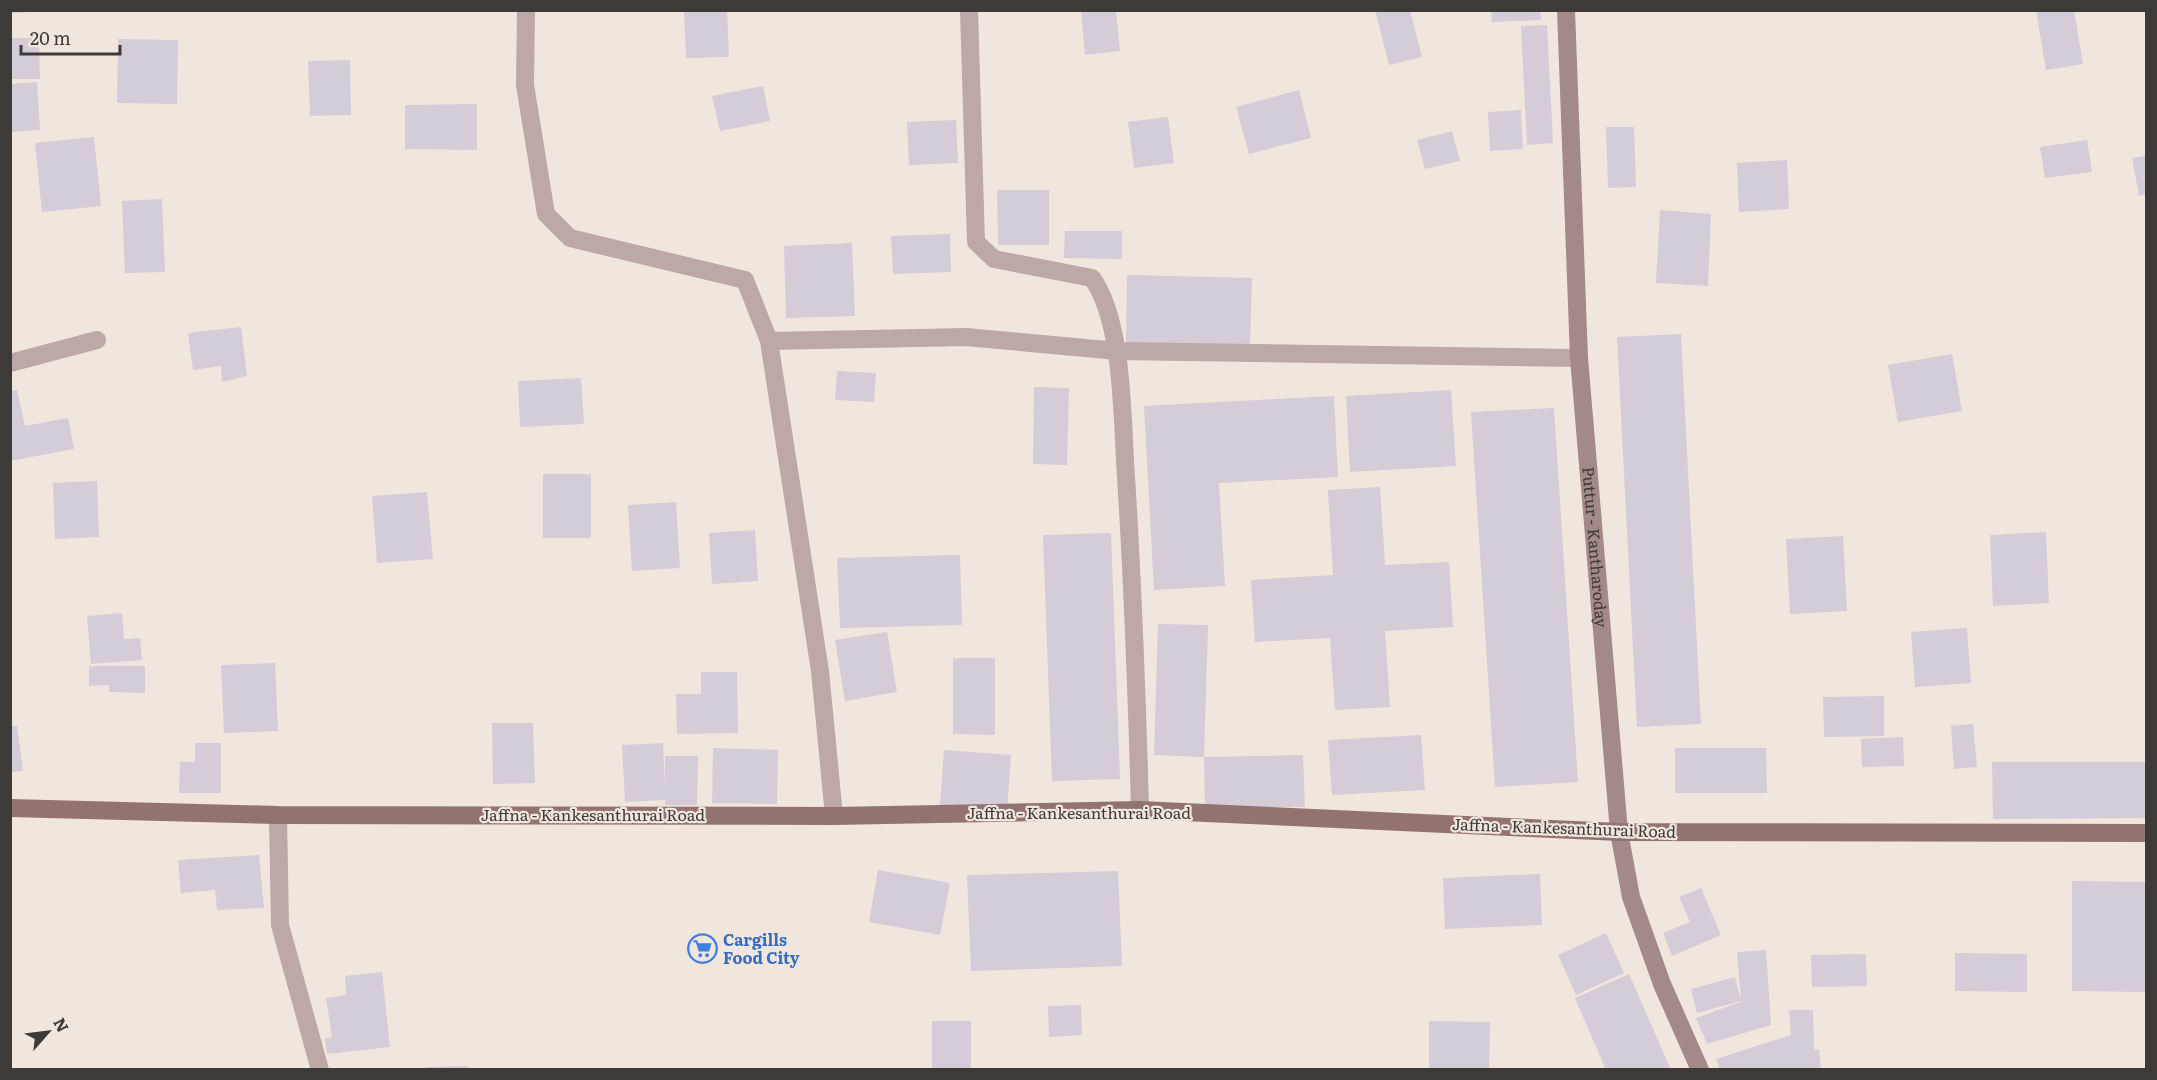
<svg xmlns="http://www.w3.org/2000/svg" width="2157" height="1080" font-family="Literata,serif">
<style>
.building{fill:#d4ccd6}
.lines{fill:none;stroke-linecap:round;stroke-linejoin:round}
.street{stroke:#bba8a7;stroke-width:18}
.secondary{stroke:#a38987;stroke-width:18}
.primary{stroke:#927370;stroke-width:18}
.labels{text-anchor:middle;stroke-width:4.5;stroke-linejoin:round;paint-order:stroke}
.street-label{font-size:16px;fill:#3e3a37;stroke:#f1e6de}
.shop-label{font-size:16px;font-weight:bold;fill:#366cbe;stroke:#f1e6de;text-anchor:start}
</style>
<rect width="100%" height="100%" fill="#f1e6de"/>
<path class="building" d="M10,10H34V12L10,13Z
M684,10H727L729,57L686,58Z
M1081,10H1116L1120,51L1085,55Z
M1375,10H1410L1422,57L1389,65Z
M1491,10H1540L1541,20L1492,22Z
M2036,10H2074L2083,64L2046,70Z
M1547,25L1553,143L1527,145L1521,26Z
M10,38H39L40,79H10Z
M118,39L178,40L177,104L117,103Z
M350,60L351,115L310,116L308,61Z
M37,82L40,130L10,132V84Z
M763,86L770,121L720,131L712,96Z
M1299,90L1311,138L1249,154L1236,107Z
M477,104V150L405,149V105Z
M1521,110L1523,149L1490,151L1488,112Z
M1168,117L1174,163L1134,168L1128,122Z
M956,120L958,163L909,165L907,122Z
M1606,127H1634L1636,187L1608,188Z
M1452,131L1460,161L1425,169L1417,140Z
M94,137L101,206L42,212L35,143Z
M2087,140L2092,172L2045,178L2040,147Z
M2146,156V194L2139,196L2132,158Z
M1787,160L1789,209L1739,212L1737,163Z
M997,190H1049V245H998Z
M162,199L165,272L125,273L122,201Z
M1660,210L1711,214L1708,286L1656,283Z
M1065,231H1122V259L1064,258Z
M950,234L951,272L893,274L891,236Z
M852,243L855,316L786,318L784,246Z
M1127,275L1252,278L1250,347L1126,344Z
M241,327L247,376L222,382L221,366L193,370L188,333Z
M1681,334L1701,724L1637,727L1617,337Z
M1952,354L1962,411L1898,422L1888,365Z
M837,371L876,373L874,402L835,400Z
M581,378L584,424L520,427L518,381Z
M1034,387L1069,388L1067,465L1033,464Z
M17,390L25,426L68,418L74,449L10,461V391Z
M1451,390L1456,466L1350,472L1346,396Z
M1334,396L1338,477L1219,483L1225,586L1154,590L1144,406Z
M1554,408L1578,782L1495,787L1471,412Z
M543,474H591V538H543Z
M97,481L99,537L55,539L53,483Z
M1380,487L1385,565L1449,562L1453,627L1385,631L1390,707L1335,710L1330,638L1255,642L1251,580L1333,575L1328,490Z
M427,492L433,559L377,563L372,496Z
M676,502L680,568L632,571L628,505Z
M755,530L758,581L712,584L709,533Z
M2046,532L2049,603L1993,606L1990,535Z
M1111,533L1120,779L1052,781L1043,535Z
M1843,536L1847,611L1790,614L1786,539Z
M960,555L962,625L840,628L837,558Z
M122,613L124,639L140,638L142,660L91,664L87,616Z
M1158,624L1208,625L1204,757L1154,755Z
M1967,628L1971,683L1915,687L1911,632Z
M887,632L897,692L845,701L835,640Z
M953,658H995V735L953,734Z
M275,663L278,731L224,733L221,665Z
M89,666H145V693L109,692V685L89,686Z
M701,672H737L738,733L677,734L676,694H701Z
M1884,696V736L1824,737L1823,697Z
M492,723H533L535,783L493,784Z
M1973,724L1977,767L1954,769L1951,726Z
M10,726H17L23,771L10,772Z
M1421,735L1425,790L1332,795L1328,740Z
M1903,737L1904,766L1862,767L1861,739Z
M195,743H221V793H179L180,762H195Z
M663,743L665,787V756H698L697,805H665V800L625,802L622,745Z
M713,748L778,750L777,804L712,803Z
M1675,748H1766L1767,793H1675Z
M944,750L1011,755L1007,812L940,807Z
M1303,755L1305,807L1205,808L1204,757Z
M1992,762H2146V818L1993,819Z
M259,855L264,908L217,910L215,890L181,893L178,860Z
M878,870L950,883L940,935L869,922Z
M1118,871L1122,966L971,971L967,875Z
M1540,874L1542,925L1445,929L1443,878Z
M2072,881L2146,882V992L2072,991Z
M1701,888L1721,935L1672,956L1663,933L1690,922L1679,897Z
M1606,933L1624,973L1576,995L1558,955Z
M1766,950L1771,1025L1707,1044L1696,1018L1743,1001H1741L1737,952Z
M1955,953L2027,954V992L1955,991Z
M1866,954L1867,986L1812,987L1811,955Z
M382,972L390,1047L327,1054L325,1039L332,1037L326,998L346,995L345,976Z
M1629,974L1671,1070H1606L1575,998Z
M1735,977L1741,1001L1697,1013L1691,989Z
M1081,1005L1082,1035L1049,1037L1048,1006Z
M1789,1010H1813L1814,1049L1819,1050L1821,1070H1720L1716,1059L1791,1035Z
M932,1021H971V1070H932Z
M1429,1021L1490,1022L1489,1070H1429Z
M468,1066V1070H426V1067Z"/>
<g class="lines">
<path class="street" d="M526,10L525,85L546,214L570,238L745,280L769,341
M969,10L976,242L994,259L1092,278C1124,322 1122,423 1126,477C1133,588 1137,699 1140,810
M10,363L97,340
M278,815L280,925L320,1070
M834,816L820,671L769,341L966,337L1118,351L1579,358"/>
<path class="secondary" id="s1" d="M1566,10L1579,358L1619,832L1631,897L1662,984L1700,1070"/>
<path class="primary" d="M10,808L278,815L834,816L1140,810L1619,832L2146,833"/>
</g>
<defs>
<symbol id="supermarket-ring" viewBox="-11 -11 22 22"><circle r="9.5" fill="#f1e6de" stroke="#3f7fe0" stroke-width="1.5"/><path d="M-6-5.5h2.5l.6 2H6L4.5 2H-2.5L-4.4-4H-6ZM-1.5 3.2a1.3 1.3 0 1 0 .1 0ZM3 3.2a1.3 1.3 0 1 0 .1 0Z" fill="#3f7fe0"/></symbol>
</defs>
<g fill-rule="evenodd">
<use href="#supermarket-ring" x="686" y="932" width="33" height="33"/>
</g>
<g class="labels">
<g class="street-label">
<text dy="6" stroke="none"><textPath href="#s1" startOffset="538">Puttur - Kantharoday</textPath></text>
<text x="1079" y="819">Jaffna - Kankesanthurai Road</text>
<text x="593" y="821">Jaffna - Kankesanthurai Road</text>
<text transform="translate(1564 828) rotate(2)" y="6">Jaffna - Kankesanthurai Road</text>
</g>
<g class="shop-label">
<text x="723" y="946">Cargills<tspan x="723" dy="18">Food City</tspan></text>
</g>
</g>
<rect width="2157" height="1080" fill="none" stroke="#3e3a37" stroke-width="24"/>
<g transform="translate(48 1032) rotate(62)" stroke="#f1e6de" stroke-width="4.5" paint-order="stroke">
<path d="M0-4.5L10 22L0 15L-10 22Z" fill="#3e3a37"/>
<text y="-9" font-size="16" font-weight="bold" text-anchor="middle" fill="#3e3a37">N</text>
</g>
<path d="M21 45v9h99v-9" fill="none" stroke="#3e3a37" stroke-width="3"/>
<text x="30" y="45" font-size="18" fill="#3e3a37" stroke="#f1e6de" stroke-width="4.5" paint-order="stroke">20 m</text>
</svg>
